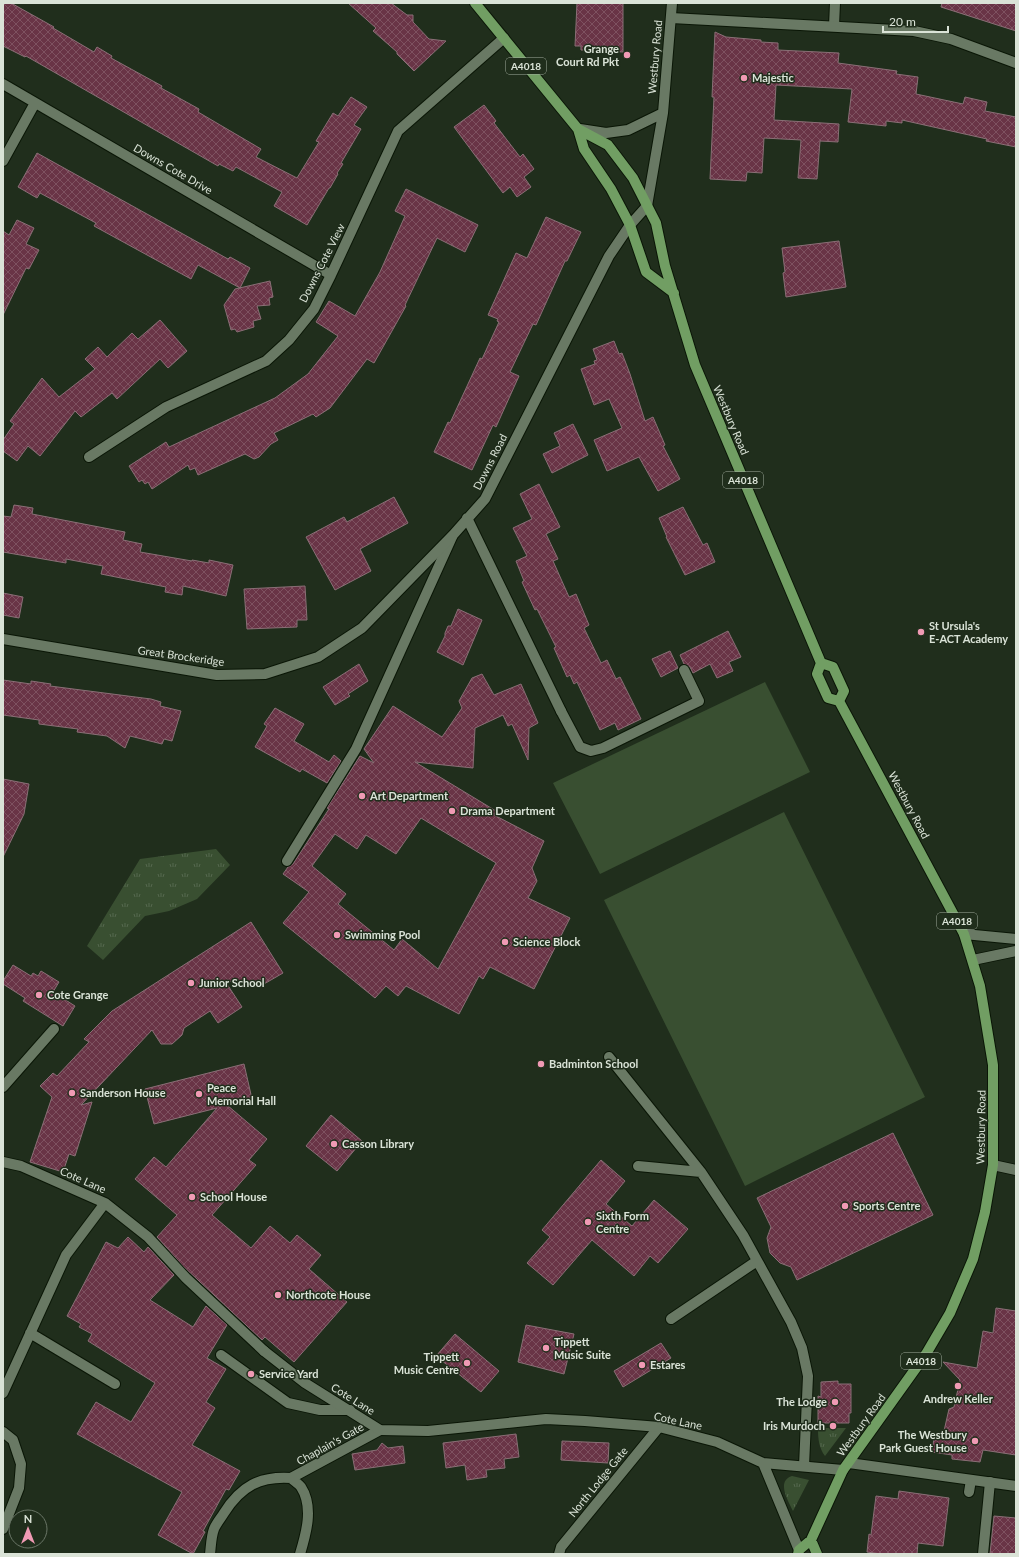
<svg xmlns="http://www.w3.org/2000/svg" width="1019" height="1557" font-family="Lato,sans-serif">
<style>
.grass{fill:url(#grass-tufts)}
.pitch{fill:#394f31}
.building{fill:url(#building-cross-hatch);stroke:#8a6f76;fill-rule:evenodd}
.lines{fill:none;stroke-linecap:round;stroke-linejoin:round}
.service-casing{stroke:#0a1606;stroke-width:12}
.minor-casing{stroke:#0a1606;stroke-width:12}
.secondary-casing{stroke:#0a1606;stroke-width:12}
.primary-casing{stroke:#0a1606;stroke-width:12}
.service{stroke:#697964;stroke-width:10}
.minor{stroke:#697964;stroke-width:10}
.secondary{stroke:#697964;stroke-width:10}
.primary{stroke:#719e63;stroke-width:10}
.poi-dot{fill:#f09ab4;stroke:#202e1c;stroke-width:1.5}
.labels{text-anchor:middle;stroke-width:3;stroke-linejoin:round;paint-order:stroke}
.shield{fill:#202e1c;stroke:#a2ad9f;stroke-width:1}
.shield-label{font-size:10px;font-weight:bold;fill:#dae3d7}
.poi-label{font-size:11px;font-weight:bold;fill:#dae3d7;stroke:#202e1c;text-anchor:start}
.street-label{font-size:11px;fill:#dae3d7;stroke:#202e1c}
</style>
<defs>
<pattern id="grass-tufts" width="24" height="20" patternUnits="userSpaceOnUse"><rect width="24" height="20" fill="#394f31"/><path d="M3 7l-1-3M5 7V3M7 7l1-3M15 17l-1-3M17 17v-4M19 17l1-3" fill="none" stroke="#55684e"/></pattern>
<pattern id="building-cross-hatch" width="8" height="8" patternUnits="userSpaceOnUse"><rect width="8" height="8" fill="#693446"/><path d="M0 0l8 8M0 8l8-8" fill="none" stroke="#7e5160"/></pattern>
</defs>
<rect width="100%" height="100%" fill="#202e1c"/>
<path class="grass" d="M216,849L230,865L197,899L169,911L145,916L103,960L87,946L140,859Z
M818,1428H846L825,1456C819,1448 818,1439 818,1428Z
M792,1476L809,1480L793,1511C788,1501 776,1481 792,1476Z"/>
<path class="pitch" d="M765,682L810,772L600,874L553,783Z
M784,812L925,1097L745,1186L604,900Z"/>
<path class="building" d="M3,3H11L54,27L53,28L94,52L97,47L112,56L111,58L162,86L161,88L199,109L198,112L261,149L256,157L297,178L319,142L316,141L333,113L338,116L351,97L367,107L354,125L361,129L341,163L343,164L337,173L338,174L330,188H329L307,225L274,206L282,192L236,167L233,171L219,164L218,166L26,56L25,57L3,46Z
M348,3H391L407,15H413V22L429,39L446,41L414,71L397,54V52L373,31L376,28Z
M577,3H623V52L581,50V46H575Z
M942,3H1016V31L941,7Z
M715,32L726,37L761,40V42L778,43V50L839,53L838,63L897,71L896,74L918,77L916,94L963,104L965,97L987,102L985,111L1016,117V147L986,141L987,139L902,120V123L886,121V126L848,122L852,89L776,85L774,120L839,124L838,142L820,141L817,179L798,178L801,140L764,138L762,173L747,172L746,181L710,179L714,97H712Z
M484,105L496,121L494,123L520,157L523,154L534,169L524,177L531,187L517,197L510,187L503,193L454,127Z
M37,153L228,259L230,257L250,268L240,288L198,265L191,279L94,226L96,223L40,193L37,198L18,187Z
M406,189L478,225L465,252L437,238L405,305L406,306L374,363L367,359L330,408L316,417L313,414L274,433L278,440L271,444L259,457L254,459L245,454L198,475L195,468L190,470L188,465L152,489L148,482L145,484L142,480L139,482L129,466L166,442L169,447L275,398L308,374L338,336L316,322L329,301L355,316L380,272L405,216L395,211Z
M546,217L581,232L567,261H565L536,325L533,324L510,372L519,376L496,427L493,425L472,470L434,452L448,422L450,423L480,358L482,359L499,322L497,321L498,319L488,315L516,253L527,258Z
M17,220L34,228L26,244L39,250L29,269L26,268L3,315V231L9,235Z
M839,241L846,287L786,297L783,273L785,272L782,248Z
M270,281L273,297L269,298L270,305L257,306L261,319L253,321L254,327L237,332L235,329L231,330L224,305L235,289Z
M160,320L187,351L168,368L160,359L117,399L112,393L81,417L75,411L40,456L28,446L17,461L3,451V440L14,424L10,421L42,378L59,397L95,369L85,359L98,347L107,357L132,333L138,339Z
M614,341L619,354L622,353L630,374L645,421L653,417L665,445L663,446L680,479L658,491L639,457L607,471L594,440L622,428L609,399L594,405L581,369L595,364L594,361L597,360L593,349Z
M573,424L588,455L552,473L543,454L560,446L554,433Z
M539,484L560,527L546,534L558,559L553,561L569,597L576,594L589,625L584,628L601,663L607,660L616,679L620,677L641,719L618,730L615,723L600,730L577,682L574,684L570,675L567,677L554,648L556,647L537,609L535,610L522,582L524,581L516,561L527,556L513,528L532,519L520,494Z
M394,497L408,523L360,549L371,571L335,590L306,537L344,517L347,522Z
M14,505L33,508L32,514L125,532L123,540L142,544L140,552L192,561V560L209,563V560L233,565L226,596L183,586L182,595L165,592L166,587L101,574L103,566L66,559V563L3,552V516L11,517Z
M683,507L703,545L707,543L715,562L685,575L666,537H667L659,518Z
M305,586L307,620H297V627L247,629L244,589Z
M3,593L23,597L19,618L3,615Z
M458,609L482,620L463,665L437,652L445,636V633L448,626H451Z
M728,631L741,657L729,662L733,671L717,678L710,664L693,673L690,667L684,664L680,655Z
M670,651L678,668L661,677L652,659Z
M359,664L368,681L348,694L350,696L335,705L323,687Z
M482,674L494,695L521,684L538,723L529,728L528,760L512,724L508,726L503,715L475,728L473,768L415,762L496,811L494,815L544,841L532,868L537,881L528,898L570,918L534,989L490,967L483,979L479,976L459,1014L406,986L398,996L386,986L375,998L283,923L309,892L283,874L288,867L293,864L329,809L327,808L360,756L374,763L364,749L393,706L442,737L462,708L459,701L472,678ZM421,818L496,863L438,969L402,939L394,950L338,904L346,894L312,866L335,834L357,849L366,835L396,854Z
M3,680L31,684V681L51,684L50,686L151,699L161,702L160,706L181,711L172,741L164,739L162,744L130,736L125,748L107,736L77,732L78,729L39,724V720L3,715Z
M275,708L304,724L294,741L329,762L334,755L341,761L327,783L302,769L300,772L255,747L267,726L264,724Z
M3,779L29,784L24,814L3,857Z
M251,922L283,973L264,984L225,981L242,1007L218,1023L210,1011L184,1028L182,1035L172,1044H161L152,1030L81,1105L92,1102L75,1156L69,1154L63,1172L30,1162L52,1097L40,1086L53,1073L57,1076L89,1042L84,1039L112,1011Z
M13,965L31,976L33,973L38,976L41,971L59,982L53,992L75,1006L63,1026L23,1001L25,998L3,984V981Z
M244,1064L252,1099L227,1105L267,1139L249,1160L256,1165L212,1215L251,1248L270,1226L290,1243L297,1235L321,1255L309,1269L347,1302L294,1362L265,1337L262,1340L183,1266L157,1237L177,1215L135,1179L154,1157L166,1167L217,1108L154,1124L145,1089Z
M331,1115L362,1141L337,1171L306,1146Z
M893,1133L933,1215L797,1280L791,1267L780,1263L770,1253L767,1238L771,1227L757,1198Z
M601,1160L625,1181L606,1204L632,1226L654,1200L688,1229L658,1263L650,1256L634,1276L592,1240L553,1285L527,1263L550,1237L542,1230Z
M128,1237L144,1252L148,1247L174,1275L150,1300L193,1327L206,1306L227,1325L207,1358L226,1369L206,1402L215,1408L192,1445L240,1471L229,1490L226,1489L203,1531L205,1532L193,1554L158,1535L182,1492L77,1434L96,1402L131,1422L155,1383L88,1341L92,1334L79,1327L81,1324L67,1316L106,1242L118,1248Z
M996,1308L1016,1311V1455L983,1450L980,1462L952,1459V1455L932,1452L934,1438L944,1431L949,1409L954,1407L960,1380L943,1362L977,1368L983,1331L993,1333Z
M526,1325L574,1334L564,1374L518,1362Z
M455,1334L499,1371L481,1392L436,1356Z
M661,1343L671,1358L623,1387L614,1371Z
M838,1381V1384H851V1413H849V1423H818V1396L821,1397V1382Z
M516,1434L519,1457L504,1459L505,1468L486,1470L487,1477L467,1480L465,1465L446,1468L443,1443Z
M562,1441L609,1443L608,1463L561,1460Z
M382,1443L388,1448L403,1446L405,1463L355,1470L352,1454L377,1450Z
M899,1491L949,1498L943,1546L918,1543L917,1554H881L867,1552L869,1534L871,1535L876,1496L898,1499Z
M994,1516L1016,1518V1554H990Z"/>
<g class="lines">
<defs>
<path id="service" d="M834,26L835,3
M561,711L580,747L591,751L603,748L699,701L684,670
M287,861L356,749L452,537
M609,1057L701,1172L743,1235L791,1322L802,1348L808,1376L804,1466
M3,1087L54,1029
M3,1162L21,1166L105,1203L148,1237L186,1278L264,1351
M638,1166L701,1172
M671,1319L757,1261
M30,1333L115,1384
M221,1355L288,1403L320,1410H350
M3,1393L66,1255L105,1203
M3,1432L13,1440L21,1464L19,1488L3,1529
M291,1478C294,1481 299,1484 301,1487C314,1507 306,1534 300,1554
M969,1492L971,1480
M210,1554C211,1546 211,1537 214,1529C216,1524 221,1518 224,1513C241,1486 260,1476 291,1478L380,1430
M559,1554L561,1547L659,1427
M983,1554L990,1482"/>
<path id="minor" d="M671,18L914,31L951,39L1016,63
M3,84L331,275
M3,161L35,103
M89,457L166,407L266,361L289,340L314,309L331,275L398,131L504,38
M467,518L561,711
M3,639L217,675L265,674L318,657L362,628L453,535L485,499L609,256L630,225L647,206
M964,934L1016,939
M973,960L1016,951
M993,1165L1016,1170
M264,1351L305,1383L380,1430L428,1431L546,1419L585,1421L659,1427L717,1442L763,1463L843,1470
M763,1463L799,1550
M849,1463L1016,1486"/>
<path id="secondary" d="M580,129L606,133L628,130L663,113
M647,206L663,113L672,3"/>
<path id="primary" d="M475,3L578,129L584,149L611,189L630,225L646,272L674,293
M578,129L608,145L633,178L656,223L665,266L695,365L821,663L817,674L828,698L839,701L964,934L980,986L993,1065V1165L985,1212L973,1259L950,1313L926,1354L843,1470L811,1540L799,1550L798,1554
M821,663L833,667L844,691L839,701
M811,1540L817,1554"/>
</defs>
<use href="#service" class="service-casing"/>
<use href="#minor" class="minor-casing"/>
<use href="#secondary" class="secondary-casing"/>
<use href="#primary" class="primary-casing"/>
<use href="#service" class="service"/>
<use href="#minor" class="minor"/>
<use href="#secondary" class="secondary"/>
<use href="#primary" class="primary"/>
</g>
<g class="poi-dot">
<circle cx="627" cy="55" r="4"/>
<circle cx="744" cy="78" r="4"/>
<circle cx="921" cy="632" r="4"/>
<circle cx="362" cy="796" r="4"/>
<circle cx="452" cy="811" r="4"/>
<circle cx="337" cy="935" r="4"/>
<circle cx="505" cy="942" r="4"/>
<circle cx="191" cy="983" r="4"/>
<circle cx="39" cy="995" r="4"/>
<circle cx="541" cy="1064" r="4"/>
<circle cx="72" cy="1093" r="4"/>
<circle cx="199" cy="1094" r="4"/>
<circle cx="334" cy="1144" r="4"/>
<circle cx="192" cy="1197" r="4"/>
<circle cx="845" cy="1206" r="4"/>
<circle cx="588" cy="1222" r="4"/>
<circle cx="278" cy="1295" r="4"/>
<circle cx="546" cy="1348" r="4"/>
<circle cx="467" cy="1363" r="4"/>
<circle cx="642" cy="1365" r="4"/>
<circle cx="251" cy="1374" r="4"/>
<circle cx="958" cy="1386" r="4"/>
<circle cx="835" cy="1402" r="4"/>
<circle cx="833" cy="1426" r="4"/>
<circle cx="975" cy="1441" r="4"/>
</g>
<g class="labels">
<g class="shield">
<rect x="506" y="58" width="40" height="16" rx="3"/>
<rect x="723" y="472" width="40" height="16" rx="3"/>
<rect x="937" y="913" width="40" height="16" rx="3"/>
<rect x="901" y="1353" width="40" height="16" rx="3"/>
</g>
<g class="shield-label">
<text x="526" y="70">A4018</text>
<text x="743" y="484">A4018</text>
<text x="957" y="925">A4018</text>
<text x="921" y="1365">A4018</text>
</g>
<g class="poi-label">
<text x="619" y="53" text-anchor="end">Grange<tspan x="619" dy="13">Court Rd Pkt</tspan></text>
<text x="752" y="82">Majestic</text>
<text x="929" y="630">St Ursula's<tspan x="929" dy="13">E-ACT Academy</tspan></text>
<text x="370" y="800">Art Department</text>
<text x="460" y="815">Drama Department</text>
<text x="345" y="939">Swimming Pool</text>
<text x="513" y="946">Science Block</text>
<text x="199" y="987">Junior School</text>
<text x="47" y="999">Cote Grange</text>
<text x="549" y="1068">Badminton School</text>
<text x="207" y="1092">Peace<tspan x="207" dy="13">Memorial Hall</tspan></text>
<text x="80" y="1097">Sanderson House</text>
<text x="342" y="1148">Casson Library</text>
<text x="200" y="1201">School House</text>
<text x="853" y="1210">Sports Centre</text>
<text x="596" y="1220">Sixth Form<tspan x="596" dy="13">Centre</tspan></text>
<text x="286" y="1299">Northcote House</text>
<text x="554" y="1346">Tippett<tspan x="554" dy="13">Music Suite</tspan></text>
<text x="459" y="1361" text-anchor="end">Tippett<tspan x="459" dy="13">Music Centre</tspan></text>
<text x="650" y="1369">Estares</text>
<text x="259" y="1378">Service Yard</text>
<text x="958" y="1403" text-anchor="middle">Andrew Keller</text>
<text x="827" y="1406" text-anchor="end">The Lodge</text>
<text x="825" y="1430" text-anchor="end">Iris Murdoch</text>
<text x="967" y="1439" text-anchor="end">The Westbury<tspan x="967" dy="13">Park Guest House</tspan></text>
</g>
<g class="street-label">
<text transform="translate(655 57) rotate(-85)" y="4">Westbury Road</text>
<text transform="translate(173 169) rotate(30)" y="4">Downs Cote Drive</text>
<text transform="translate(322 263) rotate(-63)" y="4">Downs Cote View</text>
<text transform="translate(731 420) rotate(67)" y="4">Westbury Road</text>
<text transform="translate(490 462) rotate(-63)" y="4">Downs Road</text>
<text transform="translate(181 656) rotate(8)" y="4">Great Brockeridge</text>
<text transform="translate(909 805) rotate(62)" y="4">Westbury Road</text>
<text transform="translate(981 1127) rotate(-89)" y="4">Westbury Road</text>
<text transform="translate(83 1180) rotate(24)" y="4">Cote Lane</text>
<text transform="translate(353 1399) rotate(32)" y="4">Cote Lane</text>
<text transform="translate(678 1421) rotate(12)" y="4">Cote Lane</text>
<text transform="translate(861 1425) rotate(-54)" y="4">Westbury Road</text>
<text transform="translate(330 1444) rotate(-29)" y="4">Chaplain's Gate</text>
<text transform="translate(598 1482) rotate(-51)" y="4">North Lodge Gate</text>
</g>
</g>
<rect width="1019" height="1557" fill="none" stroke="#dae3d7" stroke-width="8"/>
<g transform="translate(28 1529)"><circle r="19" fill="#202e1c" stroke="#6a7667"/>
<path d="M0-3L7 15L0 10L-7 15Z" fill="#f09ab4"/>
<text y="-6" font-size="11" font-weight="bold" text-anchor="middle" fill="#dae3d7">N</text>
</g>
<path d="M883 26v6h65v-6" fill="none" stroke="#dae3d7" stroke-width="2"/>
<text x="889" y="26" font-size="12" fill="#dae3d7" stroke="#202e1c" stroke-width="3" paint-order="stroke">20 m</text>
</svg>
